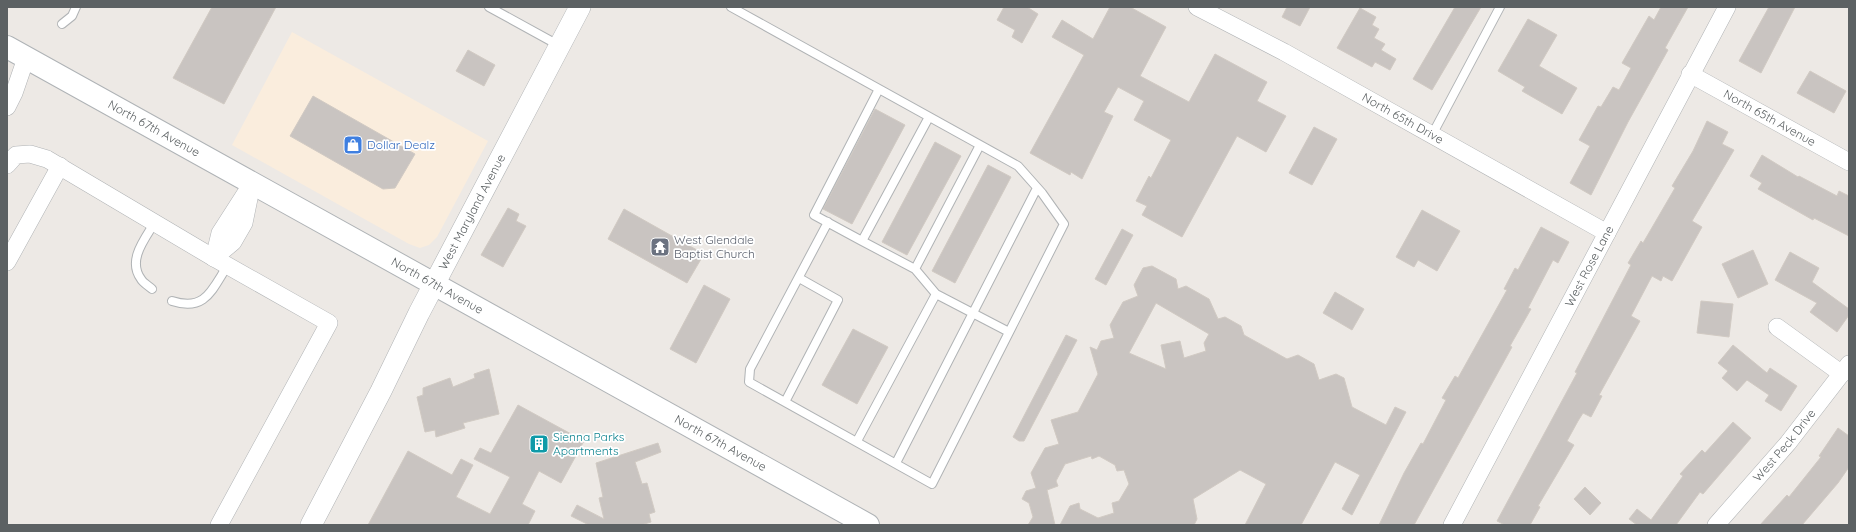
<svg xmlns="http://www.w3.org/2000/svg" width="1856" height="532" font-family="Quicksand,sans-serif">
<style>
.commercial{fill:#faeddd}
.building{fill:#c9c4c1;stroke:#d1cac3;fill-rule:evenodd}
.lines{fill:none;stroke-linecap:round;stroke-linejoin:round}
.service-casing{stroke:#b0b3b5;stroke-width:10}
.minor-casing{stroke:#b0b3b5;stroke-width:18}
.tertiary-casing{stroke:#b0b3b5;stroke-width:22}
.secondary-casing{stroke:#afb3b6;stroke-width:24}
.service{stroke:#fff;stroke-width:8}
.minor{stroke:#fff;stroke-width:17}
.tertiary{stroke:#fff;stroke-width:21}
.secondary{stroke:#fff;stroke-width:22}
.labels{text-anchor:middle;stroke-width:3.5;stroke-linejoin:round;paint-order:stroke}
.street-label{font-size:12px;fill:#5c6163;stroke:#fff}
.shop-label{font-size:12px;fill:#366cbe;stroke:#fff;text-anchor:start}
.worship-label{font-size:12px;fill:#5b616d;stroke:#fff;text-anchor:start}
.culture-label{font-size:12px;fill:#0d838f;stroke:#fff;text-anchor:start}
</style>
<rect width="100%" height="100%" fill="#ede9e5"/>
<path class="commercial" d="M292,32L488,141L437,237L429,245L420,248L409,244L232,145Z"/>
<path class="building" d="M212,7H276L224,104L173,78Z
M1004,7H1027L1038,14L1022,43L1012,37L1015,30L997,20Z
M1110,7H1130L1166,27L1140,76L1189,102L1215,54L1267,82L1257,101L1286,116L1266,152L1237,136L1182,237L1142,215L1147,206L1136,201L1149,176L1151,178L1171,140L1134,120L1144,101L1118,87L1104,112L1113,116L1082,179L1071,172L1070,175L1030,153L1084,55L1052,37L1062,20L1093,39Z
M1287,7H1310L1300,26L1282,17Z
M1455,7H1481L1432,90L1413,79Z
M1661,7H1688L1665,48L1668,50L1628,122L1591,195L1570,183L1590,146L1579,140L1598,106L1601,107L1613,87L1619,90L1631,68L1622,63L1649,16L1654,20Z
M1769,7H1795L1761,73L1739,61Z
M1360,8L1376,17L1372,25L1379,29L1374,38L1385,44L1381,50L1396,59L1390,70L1375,62L1372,67L1337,48Z
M1528,19L1557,35L1539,66L1577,88L1562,114L1522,91L1525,87L1498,71Z
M468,50L495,65L484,86L456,71Z
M1810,71L1846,91L1834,113L1797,93Z
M313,96L415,154L395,188L383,189L290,136Z
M875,109L905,125L852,224L823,209Z
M1707,121L1728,132L1722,144L1734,150L1692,221L1702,227L1672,281L1663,276L1661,281L1652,276L1631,316L1640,321L1599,395L1602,396L1591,417L1583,413L1578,421L1567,441L1574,445L1538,506L1540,507L1530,525H1505L1497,521L1577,373L1575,372L1631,265L1628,263L1641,241L1643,243L1675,188L1672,186L1693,151Z
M1314,127L1337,139L1312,185L1289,173Z
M935,142L961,156L907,255L882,242Z
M1762,155L1798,177L1799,176L1837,196L1839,191L1849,196V236L1814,218L1813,220L1758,189L1762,183L1750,176Z
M988,165L1011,177L955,283L932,271Z
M508,208L519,214L516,221L526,226L503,267L481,255Z
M624,209L704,254L687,283L608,239Z
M1422,210L1460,231L1437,271L1418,260L1414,267L1396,257Z
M1541,227L1569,242L1558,263L1553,260L1528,308L1531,309L1510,346L1512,347L1414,525H1379L1404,473L1421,443L1423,444L1446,400L1442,398L1455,376L1458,378L1507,290L1504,289L1515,268L1518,270Z
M1122,229L1133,235L1106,285L1095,279Z
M1753,250L1768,284L1738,298L1722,264Z
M1790,252L1819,268L1812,282L1849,309V315L1837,332L1810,312L1817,303L1775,280Z
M1152,266L1176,279L1178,289L1186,286L1209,299L1218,319L1225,317L1241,326L1244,335L1287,359L1298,355L1314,364L1319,380L1336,374L1344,378L1352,407L1386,425L1395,407L1406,412L1352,515L1342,509L1360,475L1335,462L1301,525H1245L1266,484L1240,470L1193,499L1197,519L1194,525H1060L1070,506L1079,503L1080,509L1098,518L1114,513L1112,503L1119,501L1129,484L1124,470L1117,471L1115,465L1099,456L1092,459L1091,456L1065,464L1056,481L1058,486L1047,490L1055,525H1028L1033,517L1029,503L1022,499L1026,491L1036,488L1031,473L1045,448L1059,444L1051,420L1078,412L1098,374L1090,347L1097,350L1101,341L1114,338L1110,325L1123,302L1138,296L1134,285L1143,268ZM1156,303L1209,334L1204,343L1206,351L1184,358L1180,341L1161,345L1166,369L1129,353Z
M704,285L730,299L696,363L670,349Z
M1335,292L1364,309L1352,330L1323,313Z
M1701,301L1733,304L1729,337L1697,333Z
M853,329L888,347L857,404L822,385Z
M1066,335L1077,340L1024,441H1019L1013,437Z
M1733,345L1767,373L1770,368L1797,386L1781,411L1765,401L1769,395L1747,380L1737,391L1722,378L1728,371L1718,363Z
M489,369L499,414L463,423L465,428L436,437L435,430L425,432L417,397L423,395V388L450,378L453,387L475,378L474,374Z
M518,405L584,441L561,483L539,471L522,504L535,511L528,525H368L408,451L452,475L461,459L473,465L456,497L490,514L510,477L474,459L480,448L491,453Z
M1733,422L1751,438L1703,494L1700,492L1676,525H1637L1629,519L1637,509L1651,520L1683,476L1680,474L1702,450L1705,453Z
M1838,428L1849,436V467L1838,483L1802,525H1760L1787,495L1789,497L1821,457L1819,456Z
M658,443L661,452L635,462L642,484L647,483L655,512L649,514L651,522L641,525H589L571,516L577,505L604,519L599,498L603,497L596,463Z
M1585,487L1601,503L1590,515L1574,499Z"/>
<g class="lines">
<defs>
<path id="service" d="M489,7L560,46
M731,7L1018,166L1042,193L1064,224L932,484L749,382L750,369L828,222
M62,24L72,16L76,7
M879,89L814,215L862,241L929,117
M1432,135L1500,7
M862,241L915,269L980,145
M152,289C149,286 143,283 141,279C127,260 145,239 155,222
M936,294L1009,332
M172,301C206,312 212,289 228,265
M785,402L838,300L799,278
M857,441L936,294L915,269
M896,463L1037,188"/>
<g id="minor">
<path id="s1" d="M1197,7L1284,52L1607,233"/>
<path id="s2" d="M1690,74L1849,162"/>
<path d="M7,107L14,93L26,58"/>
<path d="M7,165L16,155L30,154L47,159L214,258L329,323L219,525"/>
<path d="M214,258L233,242L244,223L252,184"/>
<path d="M214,258L220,233L247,191"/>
<path d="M7,262L60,166"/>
<path d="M1777,327L1842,374"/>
<path id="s3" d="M1452,525L1727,7"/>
<path id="s4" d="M1716,525L1788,443L1849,364"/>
</g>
<g id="tertiary">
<path id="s5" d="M311,525L381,391L419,313L580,7"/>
</g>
<g id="secondary">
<path id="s6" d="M7,47L868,525"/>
</g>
</defs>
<use href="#service" class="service-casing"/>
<use href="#minor" class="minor-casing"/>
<use href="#tertiary" class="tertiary-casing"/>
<use href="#secondary" class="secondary-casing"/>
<use href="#service" class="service"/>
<use href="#minor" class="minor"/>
<use href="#tertiary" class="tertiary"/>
<use href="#secondary" class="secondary"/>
</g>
<defs>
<symbol id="shop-square" viewBox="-11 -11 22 22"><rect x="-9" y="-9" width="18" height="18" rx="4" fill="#3f7fe0" stroke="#fff"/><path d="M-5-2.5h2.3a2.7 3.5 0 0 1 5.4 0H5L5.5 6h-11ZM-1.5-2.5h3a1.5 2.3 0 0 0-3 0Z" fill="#fff"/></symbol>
<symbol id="temple-square" viewBox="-11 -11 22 22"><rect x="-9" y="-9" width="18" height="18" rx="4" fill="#6b7280" stroke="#fff"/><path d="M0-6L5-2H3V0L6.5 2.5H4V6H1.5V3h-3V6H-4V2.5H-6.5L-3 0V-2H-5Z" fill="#fff"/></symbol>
<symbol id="building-square" viewBox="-11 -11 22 22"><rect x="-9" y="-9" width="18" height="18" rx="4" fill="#0f9aa8" stroke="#fff"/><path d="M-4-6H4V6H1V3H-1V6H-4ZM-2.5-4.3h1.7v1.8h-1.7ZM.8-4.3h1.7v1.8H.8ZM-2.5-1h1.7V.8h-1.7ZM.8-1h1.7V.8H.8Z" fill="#fff"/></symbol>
</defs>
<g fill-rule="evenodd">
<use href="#shop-square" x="342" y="134" width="22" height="22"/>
<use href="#temple-square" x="649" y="236" width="22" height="22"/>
<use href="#building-square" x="528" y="433" width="22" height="22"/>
</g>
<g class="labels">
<g class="street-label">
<text dy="4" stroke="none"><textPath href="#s2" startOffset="91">North 65th Avenue</textPath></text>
<text dy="4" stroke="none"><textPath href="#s1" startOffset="234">North 65th Drive</textPath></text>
<text dy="4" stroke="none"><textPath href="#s6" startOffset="168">North 67th Avenue</textPath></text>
<text dy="4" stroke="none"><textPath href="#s5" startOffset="352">West Maryland Avenue</textPath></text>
<text dy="4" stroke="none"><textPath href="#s3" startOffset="293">West Rose Lane</textPath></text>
<text dy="4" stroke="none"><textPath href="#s6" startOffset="492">North 67th Avenue</textPath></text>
<text dy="4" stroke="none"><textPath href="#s6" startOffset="816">North 67th Avenue</textPath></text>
<text dy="4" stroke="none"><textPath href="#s4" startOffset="105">West Peck Drive</textPath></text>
</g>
<g class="shop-label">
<text x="367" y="149">Dollar Dealz</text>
</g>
<g class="worship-label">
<text x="674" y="244">West Glendale<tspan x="674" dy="14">Baptist Church</tspan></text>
</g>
<g class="culture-label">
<text x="553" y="441">Sienna Parks<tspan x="553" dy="14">Apartments</tspan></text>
</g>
</g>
<rect width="1856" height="532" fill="none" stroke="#5c6163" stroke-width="16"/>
</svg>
